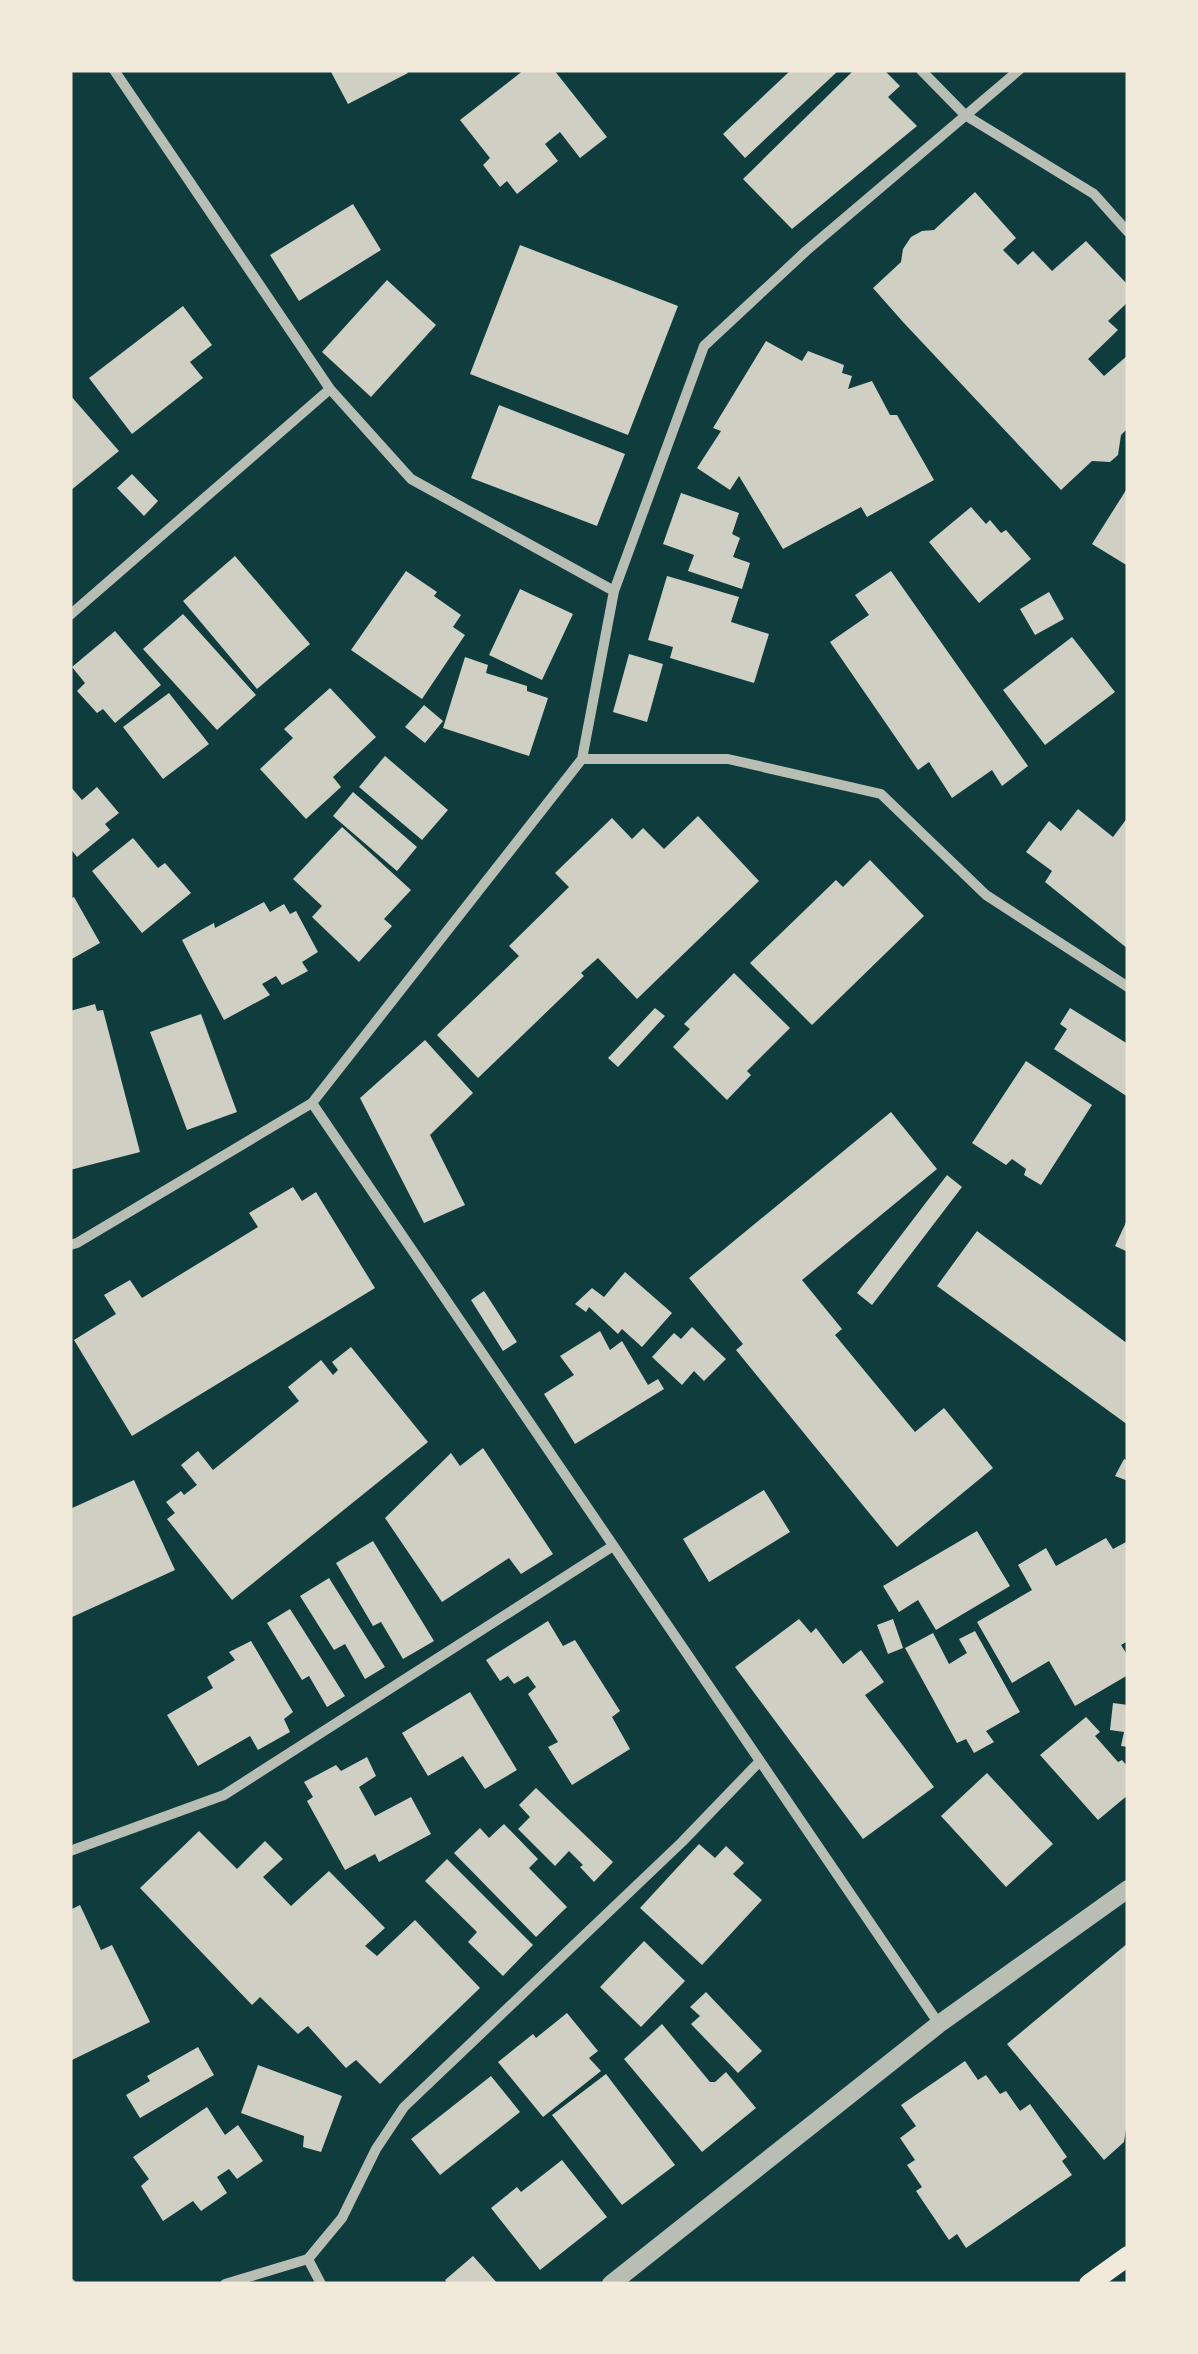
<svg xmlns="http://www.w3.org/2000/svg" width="1198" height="2354" font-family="Mulish,sans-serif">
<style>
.building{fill:#cfcfc3}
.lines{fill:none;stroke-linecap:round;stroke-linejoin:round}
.minor{stroke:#b8beb3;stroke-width:10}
.tertiary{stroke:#b8beb3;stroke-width:18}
.secondary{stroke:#f1e9da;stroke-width:20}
</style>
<rect width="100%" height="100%" fill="#0f3d3e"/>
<path class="building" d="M330,70H406L408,73L348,104Z
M524,70H554L607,137L580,158L560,132L545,144L558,161L517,194L507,181L500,187L483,165L490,158L460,120Z
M791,70H839L745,158L723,134Z
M854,70H884L900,86L888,97L917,126L792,229L743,179Z
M975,192L1016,238L1003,250L1018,265L1033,251L1052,271L1086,241L1128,285V302L1108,321L1118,330L1088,359L1104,376L1128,355V428L1121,435L1118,455L1110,462L1092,461L1061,490L903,322L873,288L901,262L903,249L911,237L922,231L934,230Z
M353,204L381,250L299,301L270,255Z
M520,245L678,306L628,435L470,374Z
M387,280L436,325L371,397L322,352Z
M183,306L212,345L190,362L203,378L132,434L89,378Z
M766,341L802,361L808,351L844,365L842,373L852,376L848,389L872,381L890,415H897L934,480L867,517L861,507L783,549L739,476L730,490L697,468L721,431L713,428Z
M70,395L119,451L70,491Z
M499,405L625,454L597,526L471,478Z
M132,474L158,501L144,516L117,488Z
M1128,487V566L1092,544Z
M681,493L739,513L732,534L740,538L733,557L750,563L742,589L688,571L694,555L663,544Z
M971,507L986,524L990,520L1001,533L1006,530L1031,559L979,603L929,542Z
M235,556L310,644L257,689L183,601Z
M406,571L437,592L434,596L461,615L453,627L465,635L422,699L351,650Z
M891,571L1028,766L1002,786L992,770L952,798L929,762L918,770L830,642L869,615L855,595Z
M667,576L739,597L731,622L769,634L754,683L670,658L673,647L648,640Z
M520,589L573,614L542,680L489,655Z
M1049,592L1064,619L1035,635L1020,609Z
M183,614L256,695L217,730L143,649Z
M115,631L161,685L115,723L103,709L97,713L77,691L85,683L72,667Z
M1072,637L1115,692L1045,745L1003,690Z
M629,654L663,664L647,722L613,712Z
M465,657L488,665L486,673L527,686V691L548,698L529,756L443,728Z
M330,688L376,737L333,777L341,787L306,819L260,769L293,738L284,729Z
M169,693L209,744L163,779L123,727Z
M424,705L443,721L425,743L405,727Z
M385,756L448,810L422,840L359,787Z
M70,786L82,800L97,787L119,813L105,824L110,830L77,857L70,848Z
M353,792L417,847L397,871L333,816Z
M1078,809L1113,837L1128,817V949L1045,882L1052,871L1026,852L1049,821L1061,831Z
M698,816L759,881L637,999L598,958L581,973L584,976L478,1078L437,1035L519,956L509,946L569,887L555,873L612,818L632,839L643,828L664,849Z
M342,827L411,890L384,919L392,926L359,962L312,917L322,906L293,879Z
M133,838L158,868L165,863L191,893L142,933L92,871Z
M870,860L924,916L812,1025L750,963L836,880L843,887Z
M74,897L100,943L70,960V899Z
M264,902L270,912L284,904L290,914L296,911L318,952L302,962L308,971L282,985L276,976L262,984L270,995L224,1020L182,940L214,923L215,928Z
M734,973L790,1028L747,1071L751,1075L727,1100L673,1047L690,1029L684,1024Z
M95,1004L97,1011L103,1010L140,1152L70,1170V1011Z
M655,1008L665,1016L618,1067L608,1058Z
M1070,1008L1128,1044V1097L1054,1049L1067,1029L1060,1024Z
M201,1014L237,1112L187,1130L150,1032Z
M425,1040L473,1093L430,1135L465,1205L424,1223L360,1098Z
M1026,1061L1092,1105L1041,1185L1024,1175L1026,1169L1012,1159L1006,1165L972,1143Z
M891,1112L937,1169L802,1280L842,1329L835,1335L915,1432L944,1408L993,1468L897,1547L736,1350L743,1344L689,1278Z
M947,1175L962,1187L872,1305L857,1293Z
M293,1187L302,1201L316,1192L375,1288L132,1436L74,1340L116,1314L104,1295L130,1280L142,1298L258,1227L249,1213Z
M1128,1218V1252L1115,1246Z
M977,1231L1128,1344V1425L937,1286Z
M625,1272L672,1313L642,1347L622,1329L618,1334L589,1307L586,1312L575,1304L592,1288L604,1297Z
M484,1291L517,1342L503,1351L471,1300Z
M692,1327L726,1359L704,1381L694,1371L682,1385L652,1357L674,1333L681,1339Z
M600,1331L610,1350L622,1341L648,1385L658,1379L664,1389L575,1444L544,1394L574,1375L560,1356Z
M351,1347L428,1442L232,1600L167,1519L175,1513L166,1502L181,1491L184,1495L197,1485L181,1465L198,1451L213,1470L299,1401L288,1387L321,1360L333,1375L338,1370L332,1362Z
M483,1448L553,1554L521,1574L509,1558L442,1602L385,1518L451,1453L460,1466Z
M1124,1459L1128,1461V1481L1115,1476Z
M134,1480L175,1570L70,1618V1509Z
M764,1490L790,1532L709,1582L683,1539Z
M977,1531L1010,1586L936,1630L918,1600L899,1612L883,1586Z
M1106,1538L1113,1549L1128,1541V1641L1121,1645L1128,1656V1675L1075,1706L1049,1661L1012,1683L977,1622L1032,1590L1018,1565L1046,1548L1056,1566Z
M373,1541L434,1641L403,1659L381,1622L373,1626L336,1563Z
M329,1578L385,1667L365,1679L345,1644L334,1650L300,1596Z
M290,1609L345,1696L327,1707L309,1676L302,1680L267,1623Z
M799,1619L811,1633L816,1628L843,1664L861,1650L884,1682L865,1695L934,1787L863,1839L735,1667Z
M893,1619L903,1648L888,1654L877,1625Z
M548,1621L563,1646L575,1640L620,1711L612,1717L630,1749L572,1785L548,1747L558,1742L528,1694L536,1687L528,1676L514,1684L508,1676L500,1681L486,1660Z
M975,1631L1020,1712L986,1731L994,1742L974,1753L966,1739L957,1743L905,1648L933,1633L949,1664L967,1653L959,1639Z
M251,1641L293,1712L284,1719L290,1732L258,1750L250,1736L198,1766L167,1715L213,1688L207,1677L235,1660L229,1652Z
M470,1692L517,1770L485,1789L463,1756L428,1776L402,1733Z
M1113,1703L1128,1705V1747L1121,1746L1124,1732L1110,1730Z
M1086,1717L1100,1732L1095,1736L1118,1762L1122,1760L1128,1767V1795L1098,1820L1040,1755Z
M367,1757L376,1776L359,1787L375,1816L411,1797L431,1834L379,1862L375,1854L345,1870L307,1801L313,1797L304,1782L336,1765L341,1771Z
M987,1773L1053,1844L1006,1887L941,1816Z
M536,1788L613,1862L594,1882L580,1867L583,1865L569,1851L555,1866L518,1829L530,1817L519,1805Z
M504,1824L538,1859L529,1868L567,1907L536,1937L454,1853L480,1828L489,1838Z
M199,1831L237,1869L265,1841L283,1859L263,1877L291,1906L329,1871L385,1928L365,1946L377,1956L415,1920L480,1988L380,2084L356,2060L346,2068L308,2026L298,2034L260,1997L252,2005L140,1888Z
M699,1844L715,1858L726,1846L744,1863L733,1874L762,1900L702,1965L640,1908Z
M447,1859L533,1945L503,1976L468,1942L477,1932L425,1881Z
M80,1905L101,1950L112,1945L150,2022L70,2061V1910Z
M644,1941L685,1981L641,2027L600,1987Z
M1128,1943V2117L1124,2142L1104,2160L1007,2044Z
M706,1992L762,2051L738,2073L691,2024L700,2016L690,2007Z
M567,2013L598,2051L589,2058L601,2071L543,2117L498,2062L533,2034L536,2038Z
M662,2024L710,2082H715L726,2072L756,2108L702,2152L624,2059Z
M198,2047L214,2075L140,2118L126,2095L150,2081L147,2076Z
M965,2061L978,2080L986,2075L1000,2094L1006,2091L1020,2111L1030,2104L1067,2157L1062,2161L1072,2175L966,2248L957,2234L949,2240L916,2191L922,2187L907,2165L915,2160L900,2138L916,2126L901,2105Z
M258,2065L342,2096L321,2152L303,2147L304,2136L241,2113Z
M606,2074L675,2165L622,2205L552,2115Z
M491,2076L520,2112L440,2175L411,2139Z
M207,2107L225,2135L238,2125L263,2161L237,2179L229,2169L217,2177L227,2193L201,2211L193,2201L163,2221L141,2186L149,2179L133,2157Z
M562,2160L607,2217L540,2270L491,2208L517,2187L521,2192Z
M473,2256L498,2284H448L445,2280Z"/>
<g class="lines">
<path class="minor" d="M114,70L330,389L411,479L614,591
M921,70L965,115L1094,194L1128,232
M70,615L330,389
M582,759H728L881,794L986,895L1128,987
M312,1103L939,2024
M70,1245L77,1243L312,1103L582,759L614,591L704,346L806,251L1019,70
M70,1851L224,1795L613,1546
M308,2259L321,2284
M70,2284H71
M225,2284L308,2259L342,2218L376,2149L404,2107L682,1842L760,1761"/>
<path class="tertiary" d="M611,2284L939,2024L1128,1889"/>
<path class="secondary" d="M1089,2284L1128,2256"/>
</g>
<rect width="1198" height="2354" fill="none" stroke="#f1e9da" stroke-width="145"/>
</svg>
